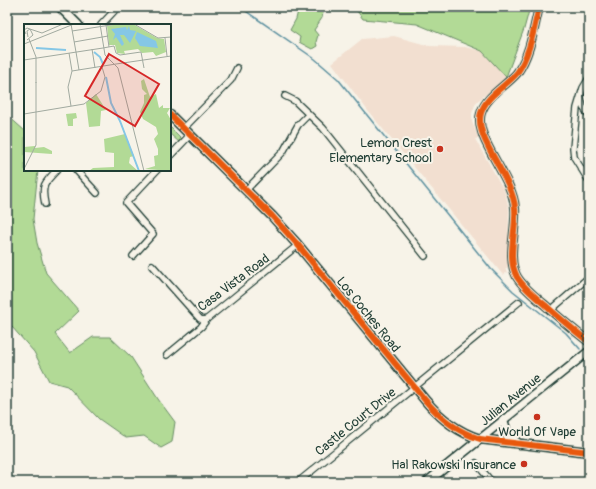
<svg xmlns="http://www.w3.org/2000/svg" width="596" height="489" font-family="Pangolin,sans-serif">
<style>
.built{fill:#f2dfd0}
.green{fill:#b2da96;stroke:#688c65}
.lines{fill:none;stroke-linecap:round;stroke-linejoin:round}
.stream{stroke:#5c909f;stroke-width:1.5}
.minor-casing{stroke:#1f3d34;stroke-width:8}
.tertiary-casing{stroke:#1f3d34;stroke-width:10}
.secondary-casing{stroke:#1f3d34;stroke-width:11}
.minor{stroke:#f7f3e8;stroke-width:5.5}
.tertiary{stroke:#f7f3e8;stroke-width:7}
.secondary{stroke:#f7f3e8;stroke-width:8}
.cycleway-casing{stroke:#f7f3e8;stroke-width:8}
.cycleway{stroke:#e8590c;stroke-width:6}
.poi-dot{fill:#c8321e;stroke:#f7f3e8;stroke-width:1.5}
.labels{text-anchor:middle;stroke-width:4;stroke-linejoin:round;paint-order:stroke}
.poi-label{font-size:13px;fill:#1f3d34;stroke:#f7f3e8;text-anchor:end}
.street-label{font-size:13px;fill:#1f3d34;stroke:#f7f3e8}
.inset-river{fill:none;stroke:#85c7e6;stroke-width:2}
.inset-road{fill:none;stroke:#a1aaa0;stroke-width:1}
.view{fill:#d62828;fill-opacity:0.15;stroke:#d62828;stroke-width:2}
.inset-edge{fill:none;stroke:#1f3d34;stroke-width:2}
</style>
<rect width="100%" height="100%" fill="#f7f3e8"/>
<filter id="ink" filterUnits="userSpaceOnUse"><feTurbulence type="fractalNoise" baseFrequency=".025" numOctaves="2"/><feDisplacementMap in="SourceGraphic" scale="8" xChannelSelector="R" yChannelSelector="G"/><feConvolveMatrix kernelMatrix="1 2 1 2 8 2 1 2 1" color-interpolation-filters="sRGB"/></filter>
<g filter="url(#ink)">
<path class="built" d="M394,36L430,46L465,47L482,51L506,77L498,85L480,99L475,105L472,113V122L479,139H475L505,192L509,209L508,267L505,269L507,272L503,275L368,111L332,63L362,39Z"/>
<path class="green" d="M299,7H324L322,18L314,30L318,35L316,42L317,46L312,49L299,42L300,37L290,30L296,19Z
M354,7H530L524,29L506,77L482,51L417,24L363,19Z
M7,115L25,131V170H38L33,219L37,243L46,273L79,311L55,334L70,353L93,337H110L131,357L158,399L175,422L172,442L161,448L144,436L126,438L99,419L67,386L49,381L34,352L12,327L7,328Z
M170,127L183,140L180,143L170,134Z"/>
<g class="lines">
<path class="stream" d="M240,7L315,59L338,79L491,269L513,291L566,333L580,349"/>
<defs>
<path id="minor" d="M101,25L118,7
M589,78L583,88L577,108L573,148L574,157L589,181
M285,96L295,101L323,128L425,256
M581,98L583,107L589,115
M184,128L231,80L237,68
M170,156L190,135
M76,170L97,193
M246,190L283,152L298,125L309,114
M45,204C41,186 44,183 57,170
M133,256L153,234L126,203L157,170
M152,265L200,319L203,320L207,319L298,245
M551,310L589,277
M167,355L201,327L207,319
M476,463L490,480L495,482
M298,482L519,302"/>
<path id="tertiary" d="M539,7C534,28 530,55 517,73C506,86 486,96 481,113C473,138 513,177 515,208C517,230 506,257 517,277C524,288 535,297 545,305C559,318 574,330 589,342
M480,439L589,351"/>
<path id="secondary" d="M60,7L78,25
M170,115L272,216L298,245L425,400C440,418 457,432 480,439L589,452
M503,420L508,435L519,444
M427,482L480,439"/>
</defs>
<use href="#minor" class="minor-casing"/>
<use href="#tertiary" class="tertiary-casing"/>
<use href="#secondary" class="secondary-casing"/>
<use href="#minor" class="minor"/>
<use href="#tertiary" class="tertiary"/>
<use href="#secondary" class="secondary"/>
<defs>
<path id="cycleway" d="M539,7C534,28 530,55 517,73C506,86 486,96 481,113C473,138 513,177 515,208C517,230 506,257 517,277C524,288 535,297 545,305C559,318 574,330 589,342
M170,115L272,216L298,245L425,400C440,418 457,432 480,439L589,452"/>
</defs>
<use href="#cycleway" class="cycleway-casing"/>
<use href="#cycleway" class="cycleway"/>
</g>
</g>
<g class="poi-dot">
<circle cx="440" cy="149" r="4"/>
<circle cx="537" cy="417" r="4"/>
<circle cx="524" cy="464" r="4"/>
</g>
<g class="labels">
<g class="poi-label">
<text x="432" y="147">Lemon Crest<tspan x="432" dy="15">Elementary School</tspan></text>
<text x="537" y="436" text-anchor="middle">World Of Vape</text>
<text x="516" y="469">Hal Rakowski Insurance</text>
</g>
<g class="street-label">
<text transform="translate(233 282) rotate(-37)" y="5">Casa Vista Road</text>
<text transform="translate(369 314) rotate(51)" y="5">Los Coches Road</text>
<text transform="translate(510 399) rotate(-39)" y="5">Julian Avenue</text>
<text transform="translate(355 421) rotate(-39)" y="5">Castle Court Drive</text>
</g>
</g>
<g transform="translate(24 24)">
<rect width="147" height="147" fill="#f7f3e8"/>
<path d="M96,0H109L133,14L140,15L142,28L132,32L129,28L118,29L114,25L100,27L101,30L93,29L91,21H85L83,2ZM120,55L126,73L132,70L135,84L139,81V84H146L143,89L147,96V147L121,145L131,142L130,132L134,131V125L130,115L134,110L132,103L119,95L116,88L120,79V71L123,70L118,65L117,57ZM72,70L82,86L77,87L76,102L65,103L62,79ZM52,89L53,94L49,95V102H44L42,90ZM101,110L110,132L106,133L105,139L114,147H65L69,144L90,143V129L81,128L80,115ZM11,122V124L20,123L28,127V130L0,128V123Z" fill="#b2da96"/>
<path d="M105,2L106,6L112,7L106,19L100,11H96L100,20L98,22L92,13L89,16L91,10L87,5L102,3L103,6ZM113,8L132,17L134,24L116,22L111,14Z" fill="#85c7e6"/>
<path class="inset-river" d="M12,24L42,26M70,28L76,33L79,40M82,53L87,79L96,97M96,97L115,147"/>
<path class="inset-road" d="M47,0L52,28M76,0L81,31L94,44L120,147M110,0L134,14L147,13M82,1L85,23M48,7L93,0M2,10L0,6L3,4L18,9L39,0M141,14L143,32M5,15L12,33V59M3,16L9,11L6,5L3,7L4,13M50,18L84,12M0,20L50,0M79,24L90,22L92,29L96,31L117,28L120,44M68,25L71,44M52,28L55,46M45,29L48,47L44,63L47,82M0,36L79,24M92,40L147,32M48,47L92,40M0,90L60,80L77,67L81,53L78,43M0,145L12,121V58"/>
<path class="view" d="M85,30L135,60L111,102L61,72Z"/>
<rect width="147" height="147" class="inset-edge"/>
</g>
<rect width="596" height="489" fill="none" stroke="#f7f3e8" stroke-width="24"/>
<rect x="12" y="12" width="572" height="465" fill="none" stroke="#1f3d34" stroke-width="1.5" filter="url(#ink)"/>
</svg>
